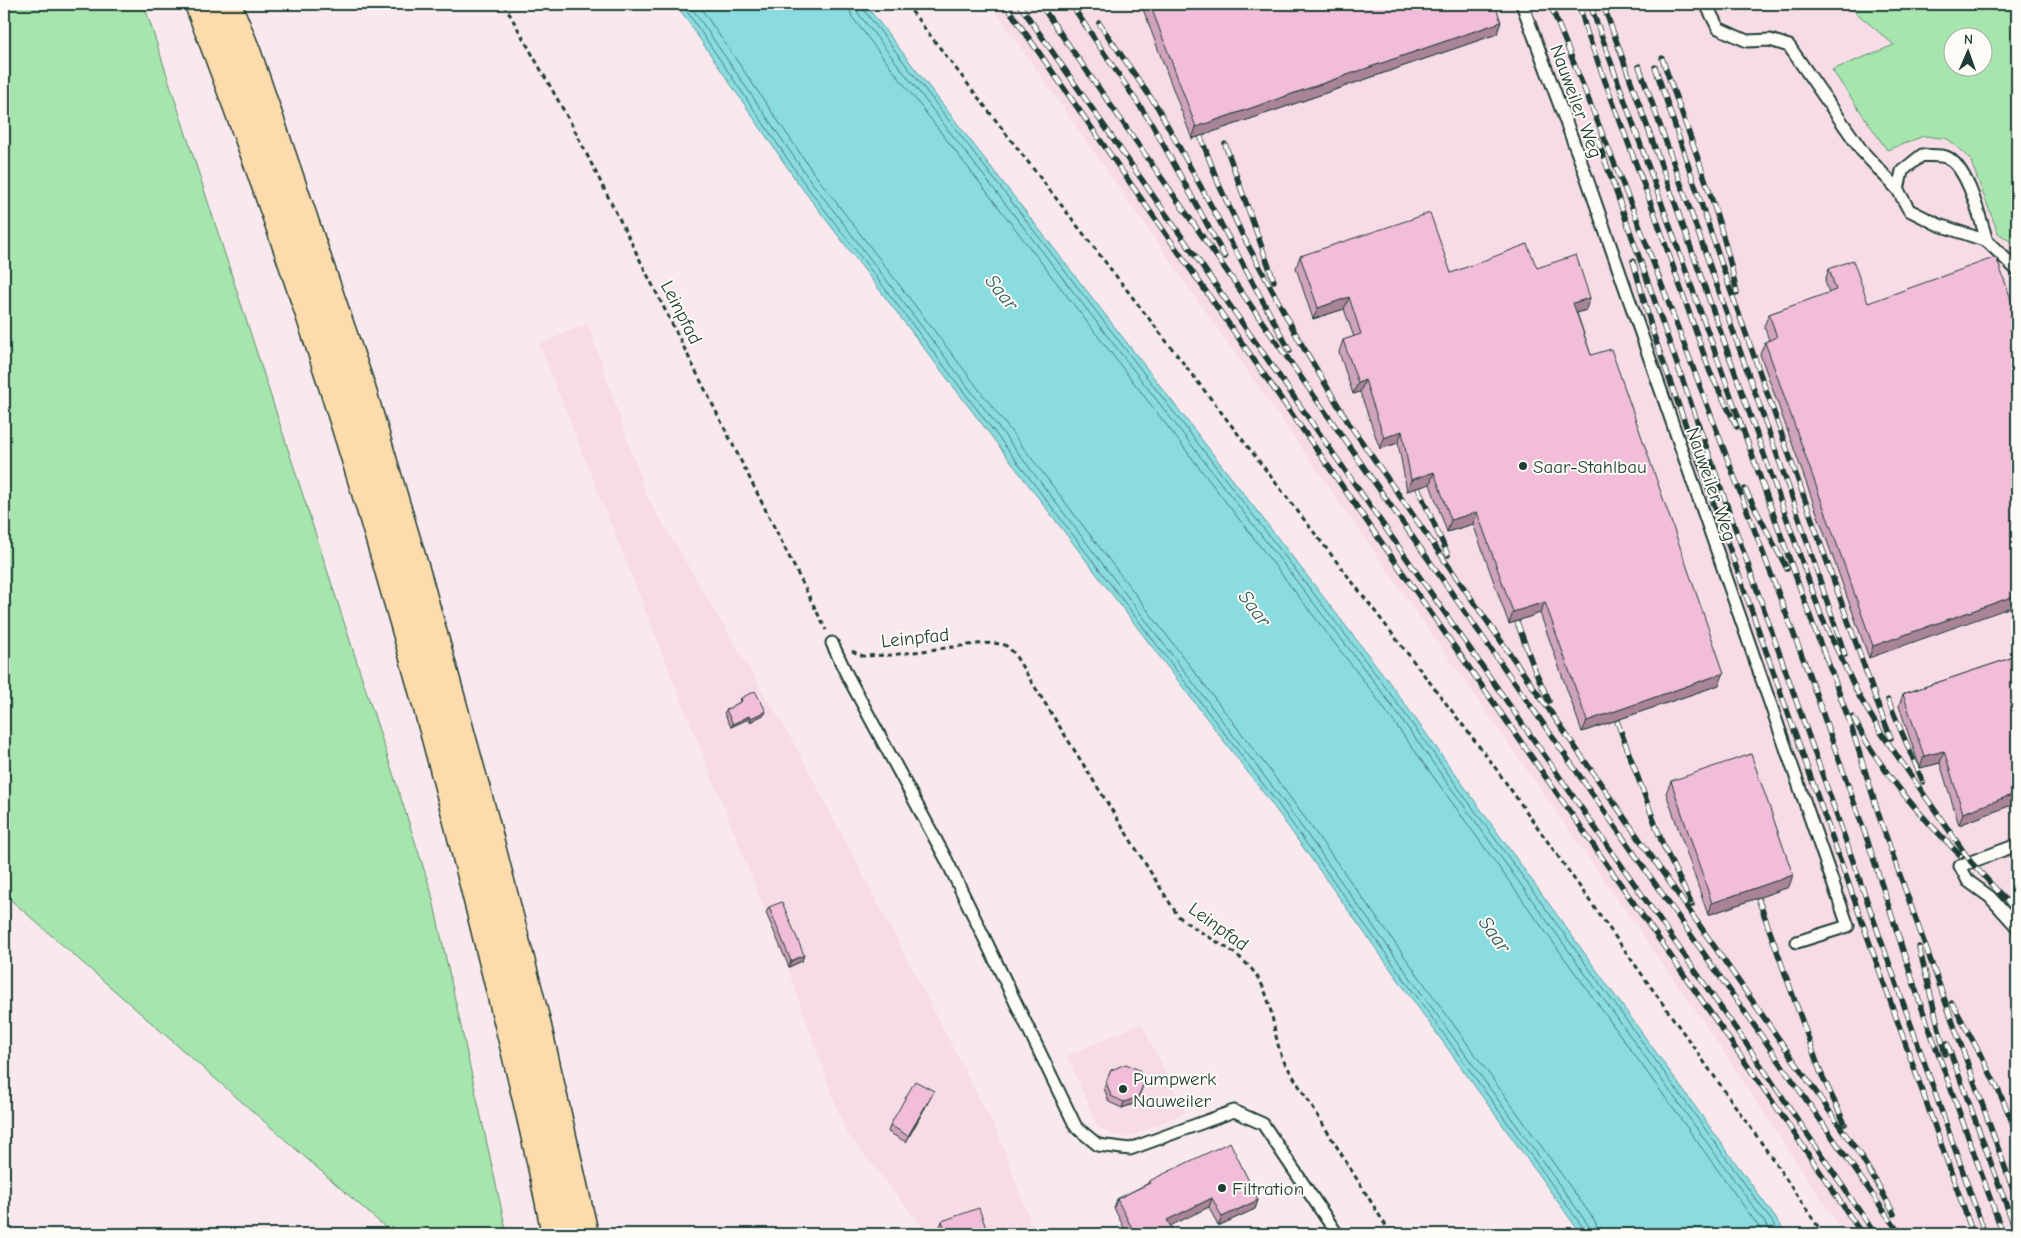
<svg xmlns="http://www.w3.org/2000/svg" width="2021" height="1238" font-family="'Comic Neue',sans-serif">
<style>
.built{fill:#f7dce8;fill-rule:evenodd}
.green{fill:#a6e5ad;stroke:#629170;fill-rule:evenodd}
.water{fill:#8adce1;stroke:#5f9c9c}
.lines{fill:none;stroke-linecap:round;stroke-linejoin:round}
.shore{stroke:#4a7d79;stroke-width:1}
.service-casing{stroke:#1f3d34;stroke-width:15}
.motorway-casing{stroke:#1f3d34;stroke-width:31}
.path{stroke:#1f3d34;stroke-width:3;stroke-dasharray:5 4;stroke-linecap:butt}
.service{stroke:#fdfcf7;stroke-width:11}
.motorway{stroke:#fcdcac;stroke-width:28}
.rail-casing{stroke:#1f3d34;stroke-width:5.5}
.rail{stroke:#fdfcf7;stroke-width:4;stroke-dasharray:11;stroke-linecap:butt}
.wall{fill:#cfa3bb;stroke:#1f3d34}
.shaded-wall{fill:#a98498;stroke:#1f3d34}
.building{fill:#f1bdd9;stroke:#1f3d34}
.poi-dot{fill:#1f3d34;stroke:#fdfcf7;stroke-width:2}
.labels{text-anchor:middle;stroke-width:4;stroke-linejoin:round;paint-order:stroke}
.street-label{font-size:19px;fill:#1f3d34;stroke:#fdfcf7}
.poi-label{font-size:19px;fill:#1f3d34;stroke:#fdfcf7;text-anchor:start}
.water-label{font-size:20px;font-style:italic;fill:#345d57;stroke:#fdfcf7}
</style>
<rect width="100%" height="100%" fill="#f9e9ee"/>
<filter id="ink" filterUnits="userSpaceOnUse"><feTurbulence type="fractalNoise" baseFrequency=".02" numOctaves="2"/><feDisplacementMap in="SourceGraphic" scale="10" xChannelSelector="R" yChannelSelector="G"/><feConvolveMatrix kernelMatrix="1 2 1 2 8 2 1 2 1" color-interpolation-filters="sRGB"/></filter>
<g filter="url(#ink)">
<path class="built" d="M990,4H2017V1234H1844L1704,1023ZM1954,38H1984V68H1954Z
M588,323L647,497L799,752L1000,1138L1035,1234H928L845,1131L784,958L539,344Z
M1141,1023L1186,1112L1127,1138L1112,1135L1098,1127L1067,1056Z"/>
<path class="green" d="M4,4H144L431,891L507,1234H393L4,894Z
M1846,4H2014C2021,45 2014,85 2012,126C2011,165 2012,205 2014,244L1998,233L1970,159L1948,139L1924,136L1887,150L1832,70L1894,45ZM1954,38H1984V68H1954Z"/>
<path class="water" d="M676,4H865L1386,678L1787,1234H1581L1269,800L798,183Z"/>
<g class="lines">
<path class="shore" d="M682,4L802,180L1273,797L1584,1229L1585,1234
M689,4L807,176L1278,794L1589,1226L1591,1234
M698,4L813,172L1284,789L1595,1221L1599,1234
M848,4L852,17L1370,689L1764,1234
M855,4L858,13L1376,684L1773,1234
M861,4L863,9L1381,681L1781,1234"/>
<defs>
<path id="service" d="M1522,4L1585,173L1848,926L1797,942
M1706,4L1718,28L1747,41L1770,40L1789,46L1862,151L1898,190L1909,210L1939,225L1987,241C1980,219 1968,166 1946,157C1939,155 1929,156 1922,155L1902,171L1898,190
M1987,241L2017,270
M832,643L847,675L946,859L1076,1127L1098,1145L1130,1149L1234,1111L1263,1124L1337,1234
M2017,845L1960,866L1968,881L1990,897L2017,927"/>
<path id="motorway" d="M199,4C313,298 404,602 480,908C507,1016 535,1125 556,1234
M227,4L247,54L360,385L418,580L485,823L535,1018L584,1234"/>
</defs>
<use href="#service" class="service-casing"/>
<use href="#motorway" class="motorway-casing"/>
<path class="path" d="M504,4L573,127L826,630
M906,4L1489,759L1763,1145L1823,1234
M852,651L863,656L891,655L976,644L994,643L1005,645L1013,652L1178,916C1213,945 1253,951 1268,1000C1274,1020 1275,1040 1283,1060L1391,1234"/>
<use href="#service" class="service"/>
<use href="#motorway" class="motorway"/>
<defs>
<path id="rail" d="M1005,4L1775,1105L1862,1234
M1019,4L1747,1045L1875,1234
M1040,4L1900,1234
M1071,4L1152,124L1225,257
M1550,4L1636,217L1807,669L1868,842L1919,1000L2003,1234
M1579,4L1587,33L1654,212L1710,372L1737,427
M1590,4L1815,630
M1603,4L1676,206L1822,618L1859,696L1882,734L1971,862L2017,912
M2017,4V5
M1099,23L1158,108L1290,351
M1662,58C1689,136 1721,213 1737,293
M1639,66L1792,497L1845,655
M1655,67L1729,286L1879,708L1891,738
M1200,135L1219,185L1242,234L1299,340L1348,422L1860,1155L1879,1187
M1597,138L1985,1234
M1225,144L1274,281
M1633,261L1653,333L1973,1234
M1418,488L1448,555
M1745,489L1787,569
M1517,622L1534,668L1549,701
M1813,626L1827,660
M1825,654L1850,723L1883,828L2017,1201
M1888,700L1923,782
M1853,717C1880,771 1919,815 1962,857
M1617,721L1663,845L1692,905
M1758,898L1820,1071L1845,1124
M1919,947L1945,1054
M1952,1003C1976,1046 2000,1088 2017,1135
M1947,1043L2017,1234
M1876,1181L1894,1214"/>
</defs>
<use href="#rail" class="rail-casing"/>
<use href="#rail" class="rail"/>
</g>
<path class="wall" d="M1141,4H1495L1497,34L1192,139Z
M1300,256L1451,273L1537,268L1590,298L1586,310L1577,313L1591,355L1719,685L1582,732L1540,613L1509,624L1473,524L1447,532L1430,484L1407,491L1398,443L1380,449L1360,392L1353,394L1339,352L1343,340L1354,337L1344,309L1313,319L1296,268Z
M1829,269L1868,303L2016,313L1869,658L1760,354L1765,342L1769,340L1764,326L1769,314L1829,293L1825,281Z
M2017,656V803L1959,825L1940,763L1920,768L1899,706L1903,694Z
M741,698L765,714L750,722L748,719L731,727L724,713L726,710L740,702V701Z
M1671,781L1789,887L1708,915L1666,793Z
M2017,854V875L2013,863Z
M769,907L802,961L789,967L766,913Z
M1111,1070L1144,1083L1136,1103L1122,1108L1109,1102L1104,1088Z
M934,1091L931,1097L906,1142L888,1132L890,1125Z
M1149,1181L1258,1200L1255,1209L1218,1226L1209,1207L1170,1225L1175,1234H1127L1114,1208L1117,1199L1147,1184Z
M942,1221L988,1234H939L938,1232Z"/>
<path class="shaded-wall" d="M1501,22L1497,34L1192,139L1196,127Z
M1349,297L1344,309L1313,319L1318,308Z
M1590,298L1586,310L1569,315L1573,303Z
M1365,380L1360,392L1353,394L1358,383Z
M1402,431L1398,443L1380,449L1384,438Z
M1434,472L1430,484L1407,491L1411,480Z
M1477,512L1473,524L1447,532L1451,520Z
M2017,595V605L1869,658L1873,646Z
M1545,602L1540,613L1509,624L1513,612Z
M1724,673L1719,685L1582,732L1587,721Z
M766,711L765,714L750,722L751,718Z
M749,716L748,719L731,727L733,724Z
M1944,751L1940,763L1920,768L1924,756Z
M2017,793V803L1959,825L1963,813Z
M1793,875L1789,887L1708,915L1712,903Z
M804,955L802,961L789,967L791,961Z
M1144,1083L1136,1103L1122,1108L1124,1102Z
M934,1091L931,1097L906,1142L908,1136Z
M1212,1198L1209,1207L1164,1229L1167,1220Z
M1258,1200L1255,1209L1218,1226L1222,1217Z"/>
<path class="building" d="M1150,4H1495L1501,22L1196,127Z
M1430,213L1451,273L1527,244L1537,268L1576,255L1590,298L1573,303L1591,355L1611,349L1724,673L1587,721L1545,602L1513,612L1477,512L1451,520L1434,472L1411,480L1402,431L1384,438L1365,380L1358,383L1343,340L1361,334L1349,297L1318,308L1300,256Z
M1996,257L2016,313H2017V595L1873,646L1765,342L1777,337L1769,314L1836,290L1829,269L1853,260L1868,303Z
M2017,656V793L1963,813L1944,751L1924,756L1903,694Z
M755,691L766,711L751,718L749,716L733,724L726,710L742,701L741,698Z
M1751,754L1793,875L1712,903L1671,781Z
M782,902L804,955L791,961L769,907Z
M1126,1064L1139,1070L1144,1083L1138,1097L1124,1102L1111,1096L1106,1082L1111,1070Z
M915,1081L934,1091L908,1136L890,1125Z
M1230,1142L1258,1200L1222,1217L1212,1198L1167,1220L1175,1234H1135L1117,1199L1150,1183L1149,1181Z
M979,1208L988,1234H947L942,1221Z"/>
</g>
<g class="poi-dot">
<circle cx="1523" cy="466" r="5"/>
<circle cx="1123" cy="1089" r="5"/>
<circle cx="1222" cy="1188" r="5"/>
</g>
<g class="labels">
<g class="street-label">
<text transform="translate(1577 101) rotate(70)" y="7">Nauweiler Weg</text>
<text transform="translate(682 312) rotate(63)" y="7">Leinpfad</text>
<text transform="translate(1712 484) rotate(71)" y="7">Nauweiler Weg</text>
<text transform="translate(915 637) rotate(-6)" y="7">Leinpfad</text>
<text transform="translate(1219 926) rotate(36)" y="7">Leinpfad</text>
</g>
<g class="poi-label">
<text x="1533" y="473">Saar-Stahlbau</text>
<text x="1133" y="1085">Pumpwerk<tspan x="1133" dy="22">Nauweiler</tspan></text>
<text x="1232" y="1195">Filtration</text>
</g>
<g class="water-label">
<text transform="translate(1002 292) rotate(51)" y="7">Saar</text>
<text transform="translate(1255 608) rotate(53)" y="7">Saar</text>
<text transform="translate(1495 934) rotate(54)" y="7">Saar</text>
</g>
</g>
<rect width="2021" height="1238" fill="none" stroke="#fdfcf7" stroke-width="20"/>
<rect x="10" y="10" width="2001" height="1218" fill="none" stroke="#1f3d34" stroke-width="2" filter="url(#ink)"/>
<g transform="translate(1968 52) rotate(2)"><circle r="24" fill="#fdfcf7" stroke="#a4b0a9"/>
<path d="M0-4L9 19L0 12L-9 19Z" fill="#1f3d34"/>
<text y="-8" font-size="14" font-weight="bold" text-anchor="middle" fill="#1f3d34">N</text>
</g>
</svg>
